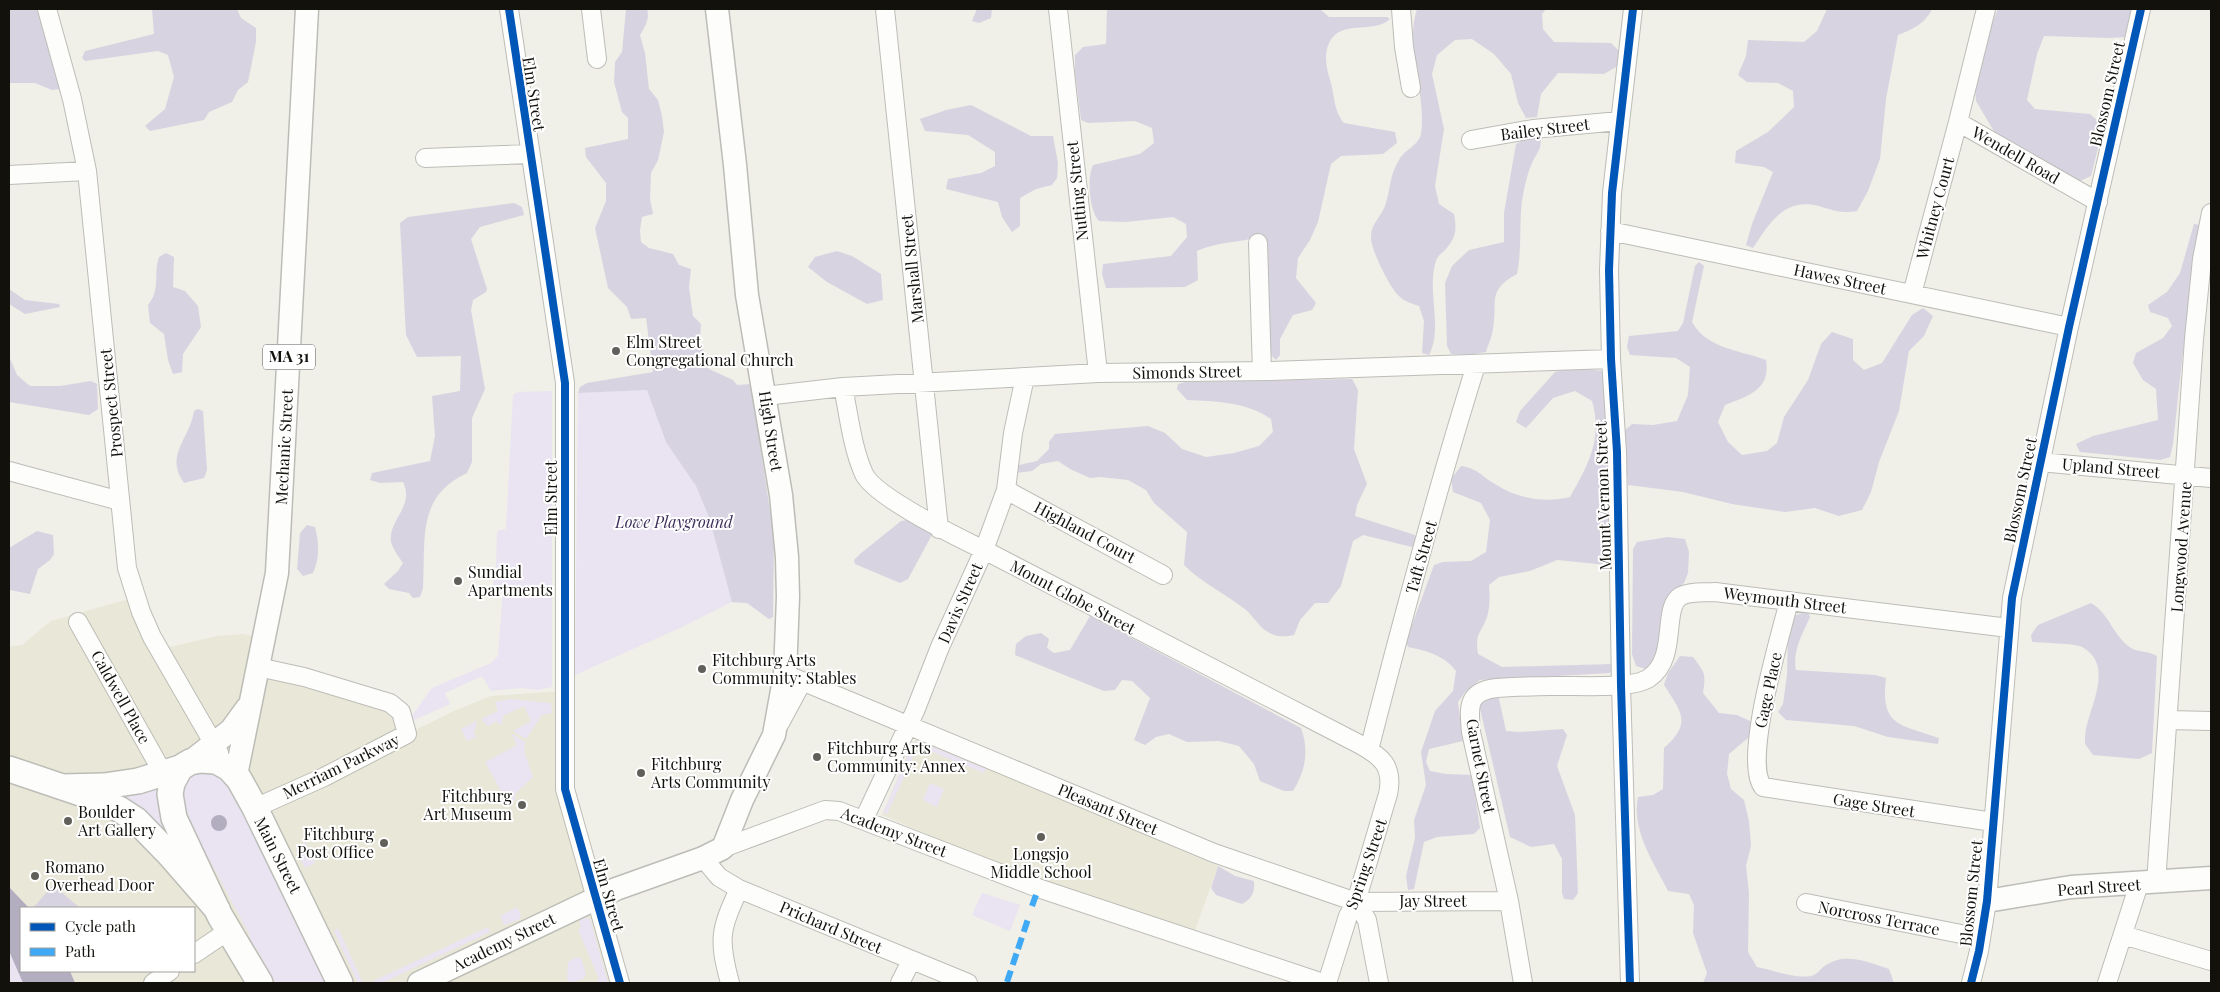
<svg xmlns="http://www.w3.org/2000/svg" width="2220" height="992" font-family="'Playfair Display',serif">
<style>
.built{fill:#e9e7d7}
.green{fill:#e9e3f2}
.forest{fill:#d8d3e1}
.water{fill:#b3adc0}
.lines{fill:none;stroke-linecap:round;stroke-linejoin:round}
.minor-casing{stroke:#bdbdb7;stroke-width:20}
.major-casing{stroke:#bdbdb7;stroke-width:25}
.highway-casing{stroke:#bdbdb7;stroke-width:28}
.minor{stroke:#fdfdfc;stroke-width:18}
.major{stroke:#fdfdfc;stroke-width:22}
.highway{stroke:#fdfdfc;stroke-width:25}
.quiet{stroke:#3fa9f5;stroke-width:6;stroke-dasharray:12 6;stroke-linecap:butt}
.cycleway-casing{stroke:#fff;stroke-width:11}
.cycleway{stroke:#0057b8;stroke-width:8}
.poi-dot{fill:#605f59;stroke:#fff;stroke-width:2}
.labels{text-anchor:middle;stroke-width:4;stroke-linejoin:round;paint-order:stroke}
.shield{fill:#fff;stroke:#595855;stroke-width:1}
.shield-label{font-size:15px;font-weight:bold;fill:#12110c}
.street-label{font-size:16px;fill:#12110c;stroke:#fff}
.poi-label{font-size:16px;fill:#12110c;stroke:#fff;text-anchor:start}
.park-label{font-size:16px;font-style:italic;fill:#3d2e5a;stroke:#fff}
</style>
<rect width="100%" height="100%" fill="#f0efe8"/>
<path class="built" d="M136,597L162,649L217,636L243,634L264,639L258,667L390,703L407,734L454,711L491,696L563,691L564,774L620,983H75L70,971H194V908H29L9,887V647L22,645L51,621Z
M916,740H922L1218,866L1194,933L1043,883L882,815L912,743Z"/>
<path class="green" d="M647,390L773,617L769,619L747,603L732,602L682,627L575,675L578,393Z
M552,391V687L538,690L521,688L491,691L482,676L445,693L450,704L412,721L411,717L432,688L491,663L498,656L503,591L493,587L494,578H503L504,568H496L497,533L499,530L506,529L513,395L518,392Z
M510,699L551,703L552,713L542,715L526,739L513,731L531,721L524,706L503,716L502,724L499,725L497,721L488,726L481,719L498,711L495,702Z
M477,721L474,733L477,737L467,741L461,729Z
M511,733L525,742L524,751L533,777L514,795L516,800L508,804L485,762L517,745Z
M916,742H921L986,769L984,773L918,746L887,814L883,813L912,746Z
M208,770L227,781L329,983H275C269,974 265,964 260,955C255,946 251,944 249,934L202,846L185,821L181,787L185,779L196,772Z
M157,783L181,847L124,800V796Z
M930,783L944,789L937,807L923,800Z
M305,842L315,863L305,868L296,851L298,846Z
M982,893L1020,905L1010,931L972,915Z
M517,907L521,914L520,919L504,925L500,916Z
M584,917L590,919L608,983H596L599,979L597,974L578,930L581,927L579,920Z
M488,927L490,932L382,983H374L373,981Z
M338,928L363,983H358L334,931Z
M9,951L23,983H9Z
M576,957L581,958L586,974L583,979L570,983L567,980L568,962Z"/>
<path class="forest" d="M9,9H36L39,11L60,89L52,90L35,83H9Z
M152,9H237L241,18L256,28V42L248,82L238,90L232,102L209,112L204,120L150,131L145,126L165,109L174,77L168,55L158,51L85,61L82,58L85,51L154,34Z
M626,9H647C650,19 645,27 640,35L645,53L649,89L658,100L662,116L664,132L658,160L651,173L650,199L653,214L642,217L640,230L641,242L649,248L673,254L679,265L691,269L689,287L693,316L701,324L700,341L709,369L733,380L737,385L751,384L774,538L773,617L769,619L747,603L732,602L709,517L696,486L666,442L647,390L578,393L580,387L587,383L653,372L646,318L631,319L627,307L608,288L595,228L606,201V183L586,157L585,148L628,139V118L622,112L614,82L615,62L622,52Z
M977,9H992L991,18L979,23L972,21Z
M1107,9H1320L1329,17H1387L1390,19C1373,35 1341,18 1329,43C1324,54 1326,67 1330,80C1335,96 1333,109 1344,123L1395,132L1397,143L1383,154L1341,156L1331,164L1318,222L1310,240L1298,258L1296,278L1316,303L1312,310L1293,315L1280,339V355L1276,360L1269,353L1254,238C1234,243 1217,242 1197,251L1198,280L1185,287L1106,288L1102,274L1103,264L1171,256L1187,237L1186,224L1173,217L1125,222L1099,221C1089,211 1087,177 1093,165L1140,154L1154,143L1152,128L1135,121L1088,123L1081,120L1075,72V55L1083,47L1106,44Z
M1417,9H1546L1542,14L1543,29L1554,42L1611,43L1619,51L1618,66L1604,74L1558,73L1541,94L1537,117L1526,118L1518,103L1511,74L1494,54L1472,39L1455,40L1437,55L1432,74L1444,129L1435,186L1439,204L1454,214C1457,230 1456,238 1445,250C1443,252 1439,255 1437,258C1425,289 1444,326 1429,355L1422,353L1424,321L1419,306C1413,304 1403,301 1399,296C1390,288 1371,250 1371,238C1370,224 1383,215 1386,203C1391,187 1389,177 1399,160C1404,150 1419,145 1421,134C1427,93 1404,49 1417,9Z
M1827,9H1932C1925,24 1913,29 1898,35L1886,99L1880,159L1868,191L1857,211C1843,214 1832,210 1819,206C1784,197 1770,223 1753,248L1746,245L1752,224L1773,172L1764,167L1735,163L1736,151L1768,132L1794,107L1793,91L1778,83L1747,82L1738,75L1746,56L1748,40L1804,42L1817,31Z
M1998,9H2132L2126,37L2109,38L2044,36L2037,54L2027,100L2035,109L2090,114L2099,122L2102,132L2091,176L2080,181L2058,176L1995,133L1976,101L1974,74L1988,32Z
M971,105L1031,136H1053L1058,163L1057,178L1052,185L1036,189L1020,198V226L1012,232L1002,217L998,202L946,189L948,179L981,173L995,166V152L968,135L925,131L920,119L946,110Z
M1527,138H1541C1541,151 1537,152 1532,163C1527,174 1524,189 1522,201C1519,225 1522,250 1517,274C1486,291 1498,301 1493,329C1492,337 1488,345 1486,352L1468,355L1451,354L1447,346L1445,283L1452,266L1469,250L1504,242V213L1516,144Z
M514,203L522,207L524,215L480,227L471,239L487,289L486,292L473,300L471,310L485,389L472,418V462L467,473C416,497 426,539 423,588L420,597L413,598L409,593L389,589L384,584L398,571L403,563C399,557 393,549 391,542C388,519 415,507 403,482L380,483L370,480L372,473L430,461L435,436L432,396L460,391L461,356L417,357L406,335L400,223L408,217Z
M2194,224L2200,225L2182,360L2173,444L2170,457L2160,460L2080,452L2076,444L2093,436L2158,420L2156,389L2143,380L2133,363L2136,353L2163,338L2172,326L2168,318L2150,312L2148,305L2167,292L2180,273Z
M837,251L852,256L881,274L883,300L867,304L827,282L808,267L815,257Z
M166,253L174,257L173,287L185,291L198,306L201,327L183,354L182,372L173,374L168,360L164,334L150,323L148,305C161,289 153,275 159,257Z
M1699,262L1704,266L1692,322C1707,349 1740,350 1766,360C1771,390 1748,396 1725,405L1718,422L1728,442L1742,455L1767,451L1777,443L1784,417L1808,380L1821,344L1832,332L1853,339V360L1864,370L1882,363L1912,315L1923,308L1933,316L1924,336L1909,351L1899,411L1879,462L1871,492L1862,510L1839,516L1815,508L1785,512L1732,504L1683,492L1628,485L1623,432L1632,424L1653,425L1677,421L1688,395L1690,367L1676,358L1630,355L1627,347L1629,336L1678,331L1683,323L1695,266Z
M9,289L25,300L59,304L60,307L25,314L9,304Z
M9,356L17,375L30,386H60L91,381L97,384L98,409L89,415L9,402Z
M1573,368L1604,371L1608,378L1611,559L1607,565L1557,560L1530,571L1499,577L1489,585C1490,596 1490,607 1487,617C1480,636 1475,632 1478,654L1502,667L1613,664L1615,669L1610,673L1480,680L1466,691L1458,702L1463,741L1429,749L1426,762L1430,771L1446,774L1472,775L1480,828L1474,834L1437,837L1424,842L1414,889L1408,890L1406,876L1415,838L1414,820L1426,785L1421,752L1435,711L1453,691L1456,671C1444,655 1427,651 1408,647L1406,641L1434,565L1443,562L1471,561L1486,552L1490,520L1481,503L1453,492L1451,479L1461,466C1479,469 1481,476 1495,484C1518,499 1544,503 1570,497C1588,466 1603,438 1592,401L1575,391L1553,398L1526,428L1516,422L1520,411L1555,372Z
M1352,379L1358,390L1354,449L1367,484L1357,505L1355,516L1415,535L1417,544L1412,547L1363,535L1353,541L1341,586L1328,603H1315L1300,620L1294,635C1285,637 1276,637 1268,632C1259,627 1254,617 1246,610C1226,594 1202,583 1184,565L1187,532L1154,503L1146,490L1128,480L1100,477L1090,478L1070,469L1058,461L1041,464L1032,471L1016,473L1015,466L1037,461L1049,449V442L1055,434L1148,426L1165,433L1182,449L1206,457L1234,453L1259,446L1273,432L1271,419C1247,402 1215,401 1187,400L1177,389L1178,384L1185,382Z
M198,409L203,411L207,470L204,478L184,483C164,455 190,439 194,411Z
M913,519L934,531L908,579L900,583L855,564L854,560L860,554L901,521Z
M307,525L315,527C319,543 320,558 313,573L303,576L297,569L300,533Z
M37,531L53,535L54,554L50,560L38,569L30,594L10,590L9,548Z
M1668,537L1685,539L1689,552L1688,573L1684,583L1672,595L1654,664L1646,669L1636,666L1632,654L1633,549L1637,542Z
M2091,603C2109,613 2113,636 2131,648C2137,652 2149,651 2157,656L2152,753L2139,759L2093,755L2085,744C2085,739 2085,734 2086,729C2091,704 2114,664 2082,647C2075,643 2042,643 2032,642L2031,635L2038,625Z
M1808,611L1810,617C1803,633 1792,651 1796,670L1875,675L1886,678C1880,727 1900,724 1939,738L1938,744L1888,737L1854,726L1786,720L1778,712L1783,704L1787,675L1788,631L1794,616Z
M1090,616L1301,728C1309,750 1306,770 1293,791H1284L1260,781L1254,764L1239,746L1219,741L1187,742L1169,734L1156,737L1145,745L1134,740L1150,698L1132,681L1122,680L1115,690L1104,691L1015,655L1016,644L1026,636L1041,633L1049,639L1047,648L1054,653L1070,650Z
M1680,656L1693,657C1705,673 1706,673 1703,693L1719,713L1737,715L1752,722L1755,732L1729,754L1727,774L1731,789L1744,800L1749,821L1751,846L1746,866L1749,893L1748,952L1757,967C1774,970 1794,979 1811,976C1817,975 1821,968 1826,965C1846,952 1868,962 1889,969L1894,983H1703L1707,973L1693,933L1694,905L1689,894L1668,891C1654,863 1631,830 1638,797L1653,795L1663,789L1664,748C1692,723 1682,713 1664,685L1668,673Z
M1498,694L1506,731L1519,732L1563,729L1567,735L1557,766L1575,815L1578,893L1573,900L1564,899L1562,893V859L1554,844L1531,847L1510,837L1480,709L1482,699Z
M1218,866L1235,876L1254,881C1255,892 1252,899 1242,904L1216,895L1211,888Z
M53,885L80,908H33Z"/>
<path class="water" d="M211 823a8 8 0 1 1 16 0a8 8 0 1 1-16 0Z
M9,887L29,908H21V971H70L75,983H23L9,951Z"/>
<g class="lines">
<defs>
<path id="minor" d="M47,9L72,99L87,171L127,568L141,612L152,637L219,753
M509,9L565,383V789L620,983
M591,9L597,59
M885,9L939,529
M1058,9L1098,373
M1401,9L1404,47L1411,88
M1986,9L1958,122L2098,202
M1471,140L1533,129L1619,121
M425,158L530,154
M9,175L87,171
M1610,231L2069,327
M1258,243L1262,371
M1912,294L1958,122
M843,387C849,416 852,447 864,474C875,497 959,538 984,550L1359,744C1381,756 1394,766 1388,794L1356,902L1348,916L1327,983
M765,396L843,387L1098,373L1271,371L1611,359
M2040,462L2211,478
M9,471L120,501
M1006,490L1163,575
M1789,601C1781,634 1742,761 1763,787L1993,822
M78,622L163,773
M785,674L1214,853L1356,902L1509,901
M2169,720L2211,721
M780,723L802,682
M1369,750C1402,621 1436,492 1476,365
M255,808L324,777L407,734L401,712L390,703L304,677L258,667
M864,819L915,711L940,647L984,550L1006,490L1013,433L1025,377
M723,848L825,810L839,811L1038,888L1323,983
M703,858L719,877L739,889L968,983
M2156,883L2194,339L2202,259L2211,213
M1356,902L1367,920L1379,983
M1806,903L1981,938
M2123,935L2211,961
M194,954L228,931
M153,983L170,971
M730,983C718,939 720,930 739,889
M900,983L911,961
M1523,983L1509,901L1471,732C1469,708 1466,691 1497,688C1514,687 1532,686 1550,686C1573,685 1631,690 1649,678C1679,658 1661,607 1681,596C1691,591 1705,593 1715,592L2009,628
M1630,983L1621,685L1617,452L1611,359L1609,270L1612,193L1633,9
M1971,983L1979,951L1987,901L2012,598L2069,327L2141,9
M2107,983L2139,884"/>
<path id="major" d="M190,762L231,730L247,708
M236,775L277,573L307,9
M1987,901L2071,887L2211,878
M419,983L616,889L703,858L723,848L742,800L774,735L785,674L788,597L787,557L781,495L747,295L735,165L717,9"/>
<path id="highway" d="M180,768L172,783L170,794L174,818L220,916L260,983
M9,769L95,798L119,809L136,820L170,855L217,909
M63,787L104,786L138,781L180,768L190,762L200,760L216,761L229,768L239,779L255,808L340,983"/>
</defs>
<use href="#minor" class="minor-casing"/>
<use href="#major" class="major-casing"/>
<use href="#highway" class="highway-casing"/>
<use href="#minor" class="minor"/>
<use href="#major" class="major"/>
<use href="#highway" class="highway"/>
<path class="quiet" d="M1032,906L1036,895
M1018,949L1028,919
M1007,982L1017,952"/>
<defs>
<path id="cycleway" d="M509,9L565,383V789L620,983
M1630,983L1621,685L1617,452L1611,359L1609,270L1612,193L1633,9
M1971,983L1979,951L1987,901L2012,598L2069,327L2141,9"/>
</defs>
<use href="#cycleway" class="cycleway-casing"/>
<use href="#cycleway" class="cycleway"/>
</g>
<g class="poi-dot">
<circle cx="616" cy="351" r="5"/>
<circle cx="458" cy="581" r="5"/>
<circle cx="702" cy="669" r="5"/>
<circle cx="817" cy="757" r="5"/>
<circle cx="641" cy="773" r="5"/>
<circle cx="522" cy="805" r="5"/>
<circle cx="68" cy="821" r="5"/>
<circle cx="1041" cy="837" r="5"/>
<circle cx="384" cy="843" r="5"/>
<circle cx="35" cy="876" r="5"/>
</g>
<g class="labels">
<rect class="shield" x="263" y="344.5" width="52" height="25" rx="4"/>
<g class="shield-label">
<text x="289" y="362">MA 31</text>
</g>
<g class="street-label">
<text transform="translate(534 94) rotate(81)" y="6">Elm Street</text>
<text transform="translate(2107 94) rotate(-77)" y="6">Blossom Street</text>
<text transform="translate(1545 129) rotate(-7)" y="6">Bailey Street</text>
<text transform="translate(2016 155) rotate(30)" y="6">Wendell Road</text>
<text transform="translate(1077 191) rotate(-96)" y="6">Nutting Street</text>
<text transform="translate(1935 208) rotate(-75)" y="6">Whitney Court</text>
<text transform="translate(912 269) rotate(-96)" y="6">Marshall Street</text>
<text transform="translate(1840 279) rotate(12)" y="6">Hawes Street</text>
<text transform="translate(1187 372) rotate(-1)" y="6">Simonds Street</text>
<text transform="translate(111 403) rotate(-96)" y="6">Prospect Street</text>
<text transform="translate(771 431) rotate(81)" y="6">High Street</text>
<text transform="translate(284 447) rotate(-87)" y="6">Mechanic Street</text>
<text transform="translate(2111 468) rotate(5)" y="6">Upland Street</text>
<text transform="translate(2020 490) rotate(-78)" y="6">Blossom Street</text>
<text transform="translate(1603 496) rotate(-92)" y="6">Mount Vernon Street</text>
<text transform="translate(551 498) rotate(-90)" y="6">Elm Street</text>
<text transform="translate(1085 532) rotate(28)" y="6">Highland Court</text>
<text transform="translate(2181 547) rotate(-86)" y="6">Longwood Avenue</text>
<text transform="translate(1421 557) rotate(-74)" y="6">Taft Street</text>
<text transform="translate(1073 597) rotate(28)" y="6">Mount Globe Street</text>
<text transform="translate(1785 600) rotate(7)" y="6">Weymouth Street</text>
<text transform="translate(960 603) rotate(-66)" y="6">Davis Street</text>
<text transform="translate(1768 690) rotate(-78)" y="6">Gage Place</text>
<text transform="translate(121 697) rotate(61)" y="6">Caldwell Place</text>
<text transform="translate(341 766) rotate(-26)" y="6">Merriam Parkway</text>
<text transform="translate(1481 766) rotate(79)" y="6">Garnet Street</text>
<text transform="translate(1874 805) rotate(9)" y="6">Gage Street</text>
<text transform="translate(1108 809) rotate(23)" y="6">Pleasant Street</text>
<text transform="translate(894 832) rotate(21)" y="6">Academy Street</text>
<text transform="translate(278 855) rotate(63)" y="6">Main Street</text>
<text transform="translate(1366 864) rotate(-71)" y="6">Spring Street</text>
<text transform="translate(2099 887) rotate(-4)" y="6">Pearl Street</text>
<text transform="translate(1971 893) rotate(-84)" y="6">Blossom Street</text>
<text transform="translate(609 895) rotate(74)" y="6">Elm Street</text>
<text x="1433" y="907">Jay Street</text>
<text transform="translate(1879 918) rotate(11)" y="6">Norcross Terrace</text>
<text transform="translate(831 927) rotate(23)" y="6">Prichard Street</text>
<text transform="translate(504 942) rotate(-26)" y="6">Academy Street</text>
</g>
<g class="poi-label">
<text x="626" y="348">Elm Street<tspan x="626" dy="18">Congregational Church</tspan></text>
<text x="468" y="578">Sundial<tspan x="468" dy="18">Apartments</tspan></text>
<text x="712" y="666">Fitchburg Arts<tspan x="712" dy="18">Community: Stables</tspan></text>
<text x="827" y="754">Fitchburg Arts<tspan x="827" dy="18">Community: Annex</tspan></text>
<text x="651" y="770">Fitchburg<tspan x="651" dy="18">Arts Community</tspan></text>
<text x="512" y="802" text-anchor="end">Fitchburg<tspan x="512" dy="18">Art Museum</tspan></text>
<text x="78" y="818">Boulder<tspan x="78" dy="18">Art Gallery</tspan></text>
<text x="374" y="840" text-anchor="end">Fitchburg<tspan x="374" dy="18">Post Office</tspan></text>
<text x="1041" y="860" text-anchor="middle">Longsjo<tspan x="1041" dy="18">Middle School</tspan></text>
<text x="45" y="873">Romano<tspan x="45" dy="18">Overhead Door</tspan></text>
</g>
<g class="park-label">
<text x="674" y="528">Lowe Playground</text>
</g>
</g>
<rect width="2220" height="992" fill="none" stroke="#12110c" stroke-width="20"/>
<rect x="20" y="907" width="175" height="65" fill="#ffffff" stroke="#a0a09e"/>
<rect x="30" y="923" width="25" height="8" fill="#0057b8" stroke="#a0a09e"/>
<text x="65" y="932" font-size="15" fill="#12110c">Cycle path</text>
<rect x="30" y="948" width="25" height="8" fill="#3fa9f5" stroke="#a0a09e"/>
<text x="65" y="957" font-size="15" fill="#12110c">Path</text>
</svg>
